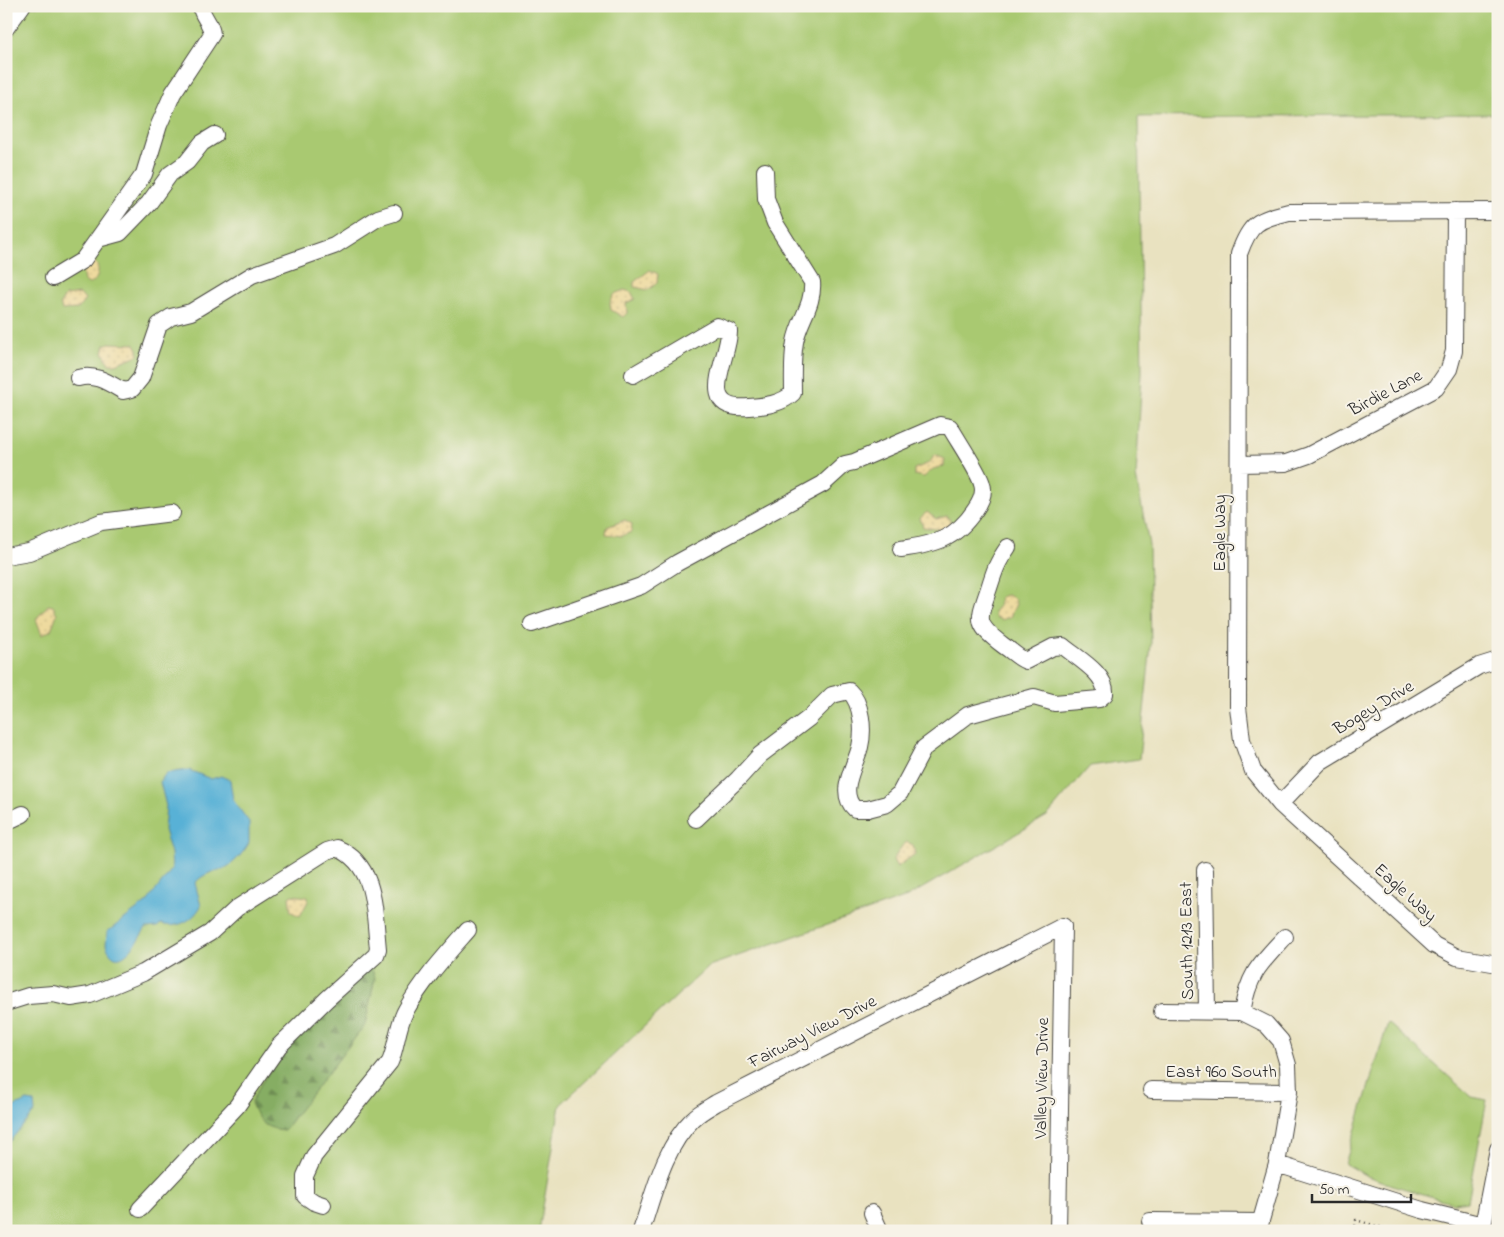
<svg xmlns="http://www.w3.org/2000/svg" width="1504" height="1237" font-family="'Indie Flower',sans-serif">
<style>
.grass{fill:#a9c971;stroke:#6a7a4e}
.forest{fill:url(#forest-firs);stroke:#586c47}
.sand{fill:url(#sand-dots);stroke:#8c8264}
.water{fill:#58b1d6;stroke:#426e80}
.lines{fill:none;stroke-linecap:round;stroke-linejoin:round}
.minor-casing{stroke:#484641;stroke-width:18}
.path{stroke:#484641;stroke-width:2.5;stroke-dasharray:1 4;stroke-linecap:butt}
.minor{stroke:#fff;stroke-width:16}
.labels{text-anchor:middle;stroke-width:4;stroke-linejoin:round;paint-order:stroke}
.street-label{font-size:18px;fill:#2b2b2b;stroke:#f7f3e8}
</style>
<defs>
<pattern id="forest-firs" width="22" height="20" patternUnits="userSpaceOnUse" patternTransform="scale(1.25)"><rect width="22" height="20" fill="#86ad63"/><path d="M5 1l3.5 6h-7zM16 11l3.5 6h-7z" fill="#6e8d52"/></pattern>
<pattern id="sand-dots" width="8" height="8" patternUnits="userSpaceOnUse" patternTransform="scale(1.25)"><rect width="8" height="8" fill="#eeda9e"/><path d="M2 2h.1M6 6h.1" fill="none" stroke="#cb8" stroke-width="1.8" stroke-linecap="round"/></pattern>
</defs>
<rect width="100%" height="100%" fill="#f7f3e8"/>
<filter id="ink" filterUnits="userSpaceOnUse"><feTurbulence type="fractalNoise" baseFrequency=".02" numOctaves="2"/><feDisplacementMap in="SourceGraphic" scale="10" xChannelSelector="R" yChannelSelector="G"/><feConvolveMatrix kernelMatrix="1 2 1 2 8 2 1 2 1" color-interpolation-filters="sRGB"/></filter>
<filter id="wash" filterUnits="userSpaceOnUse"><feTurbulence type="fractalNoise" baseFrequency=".0096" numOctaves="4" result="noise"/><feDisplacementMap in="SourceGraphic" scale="20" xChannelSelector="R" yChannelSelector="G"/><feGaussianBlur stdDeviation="1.12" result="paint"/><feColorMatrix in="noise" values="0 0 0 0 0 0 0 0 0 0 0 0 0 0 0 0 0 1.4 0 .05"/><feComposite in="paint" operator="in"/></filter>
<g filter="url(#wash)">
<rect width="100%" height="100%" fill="#e9e2c0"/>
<path class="grass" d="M6,6H1498V114L1138,117L1142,373L1136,476L1149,545L1151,644L1139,759L1090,766L1047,816L907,897L709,966L560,1105L539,1231H6Z
M1388,1023L1472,1097L1487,1100L1468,1201L1454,1203L1392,1185L1367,1176L1345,1164Z"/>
<path class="forest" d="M369,961L375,978L365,1025L284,1130C263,1128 259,1122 251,1103C272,1055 332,1000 369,961Z"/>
<path class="sand" d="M91,262H95C101,269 98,282 89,284L84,281L82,271Z
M650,270L658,274L657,283L648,290L634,287V282Z
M624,290L631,292L635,299L626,303L627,313L623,317L611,310L610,302L614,294Z
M80,294L85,300L78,309L62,310L60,304L65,296Z
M109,343L135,344L138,349V355L116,364H109L103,352L105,345Z
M935,455L945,459L944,466L933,469L924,477L914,475V469L929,463Z
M927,512L936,519L947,516L951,521L949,526L942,530L923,527L920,518Z
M625,520L632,524L631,532L622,536L606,534L607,527Z
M1007,595L1014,598L1016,604L1010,617L1001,620L995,617L994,612L998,607L1000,597Z
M48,605L53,606L57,614L51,630L42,635L36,619Z
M907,842L913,845L915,854L897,867L893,860L902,846Z
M292,895L308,897V901L300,916L291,912L289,897Z"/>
<path class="water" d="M189,770L211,779L221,776L230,780L233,800L249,822V843C244,852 233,865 223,869C212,872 203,874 195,883L201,906C193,921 177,929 161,924L157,927L146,928C139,938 118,977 106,945L107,932L147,902L172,869L171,853L164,830L166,806L160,782L166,773Z
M27,1101L34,1102L35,1112L8,1143L6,1152V1110Z"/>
</g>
<g filter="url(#ink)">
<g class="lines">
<defs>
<path id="minor" d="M6,28L22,6
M1498,211L1289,212C1258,220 1250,222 1239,254L1238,707L1242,740L1253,771L1280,804L1434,945L1457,957L1498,964
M98,239L120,233L149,203L170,174L187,162L202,143L215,135
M53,278L83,260L144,174L159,125L173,93L212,34C211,22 201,16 201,6
M633,375L717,326L729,331C730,357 693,412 749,407C764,406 782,404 793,393C793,376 792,358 795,342C799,320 814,305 812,282L775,223L766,199L765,171
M78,378C95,373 109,383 123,391L132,389L141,378L159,325L171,317L191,312L252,275L334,246L378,218L394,213
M1239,464L1286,463L1309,455L1436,388L1449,369L1454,351L1455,211
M6,556L29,552L101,522L172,513
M532,624L641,586L677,563L823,484L845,464L854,462L940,425L950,427C958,441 979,472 982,484C985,493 980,503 975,510C955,540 935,544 901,549
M1280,804L1320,762L1479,666L1498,660
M696,819L738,779L760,755L809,718L832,695L849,691C862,703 864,730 860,747C855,767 837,792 855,809H868L887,804L900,793L924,748L968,715L1034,697L1055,703L1099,699L1105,694C1107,674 1077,658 1063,646L1053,647L1026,661C1017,657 1012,651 1004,646C974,623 978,621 989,588C995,569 997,563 1008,547
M6,822L23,814
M1205,870L1207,1011
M6,1003L28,996L53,994L71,998L90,995L143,973L210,933L237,908L327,851L337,848C377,865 374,912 378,949L376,955L327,999L279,1046L237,1106L140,1209
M1162,1011L1242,1012L1266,1024L1281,1041L1288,1065L1289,1092L1277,1164L1258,1231
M1242,1012C1249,973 1259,965 1285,937
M1151,1090L1289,1092
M1277,1164L1422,1210L1483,1225
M323,1205L314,1202L305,1196V1176L314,1156L390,1062C397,1046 397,1026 406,1010C422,981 446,955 468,930
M872,1213L880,1231
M1150,1221L1261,1222
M641,1231C654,1193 664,1147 693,1119C700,1112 708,1108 716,1103L1063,926L1058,1231
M1482,1231L1498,1149"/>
</defs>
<use href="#minor" class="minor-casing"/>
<path class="path" d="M1374,1231L1355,1226L1356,1220L1394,1231"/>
<use href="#minor" class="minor"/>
</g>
</g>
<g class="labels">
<g class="street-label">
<text transform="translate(1385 392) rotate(-28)" y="6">Birdie Lane</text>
<text transform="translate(1219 533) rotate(-90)" y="6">Eagle Way</text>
<text transform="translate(1373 707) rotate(-31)" y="6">Bogey Drive</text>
<text transform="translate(1406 892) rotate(42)" y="6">Eagle Way</text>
<text transform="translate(1186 941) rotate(-91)" y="6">South 1213 East</text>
<text transform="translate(812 1031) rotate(-27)" y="6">Fairway View Drive</text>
<text x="1221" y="1077">East 960 South</text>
<text transform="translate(1041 1078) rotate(-89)" y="6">Valley View Drive</text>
</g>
</g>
<rect width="1504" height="1237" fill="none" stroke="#f7f3e8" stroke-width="25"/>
<path d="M1312 1194v8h99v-8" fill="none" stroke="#2b2b2b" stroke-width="2.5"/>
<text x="1319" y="1194" font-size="15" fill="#2b2b2b" stroke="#f7f3e8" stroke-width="4" paint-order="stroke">50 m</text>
</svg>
